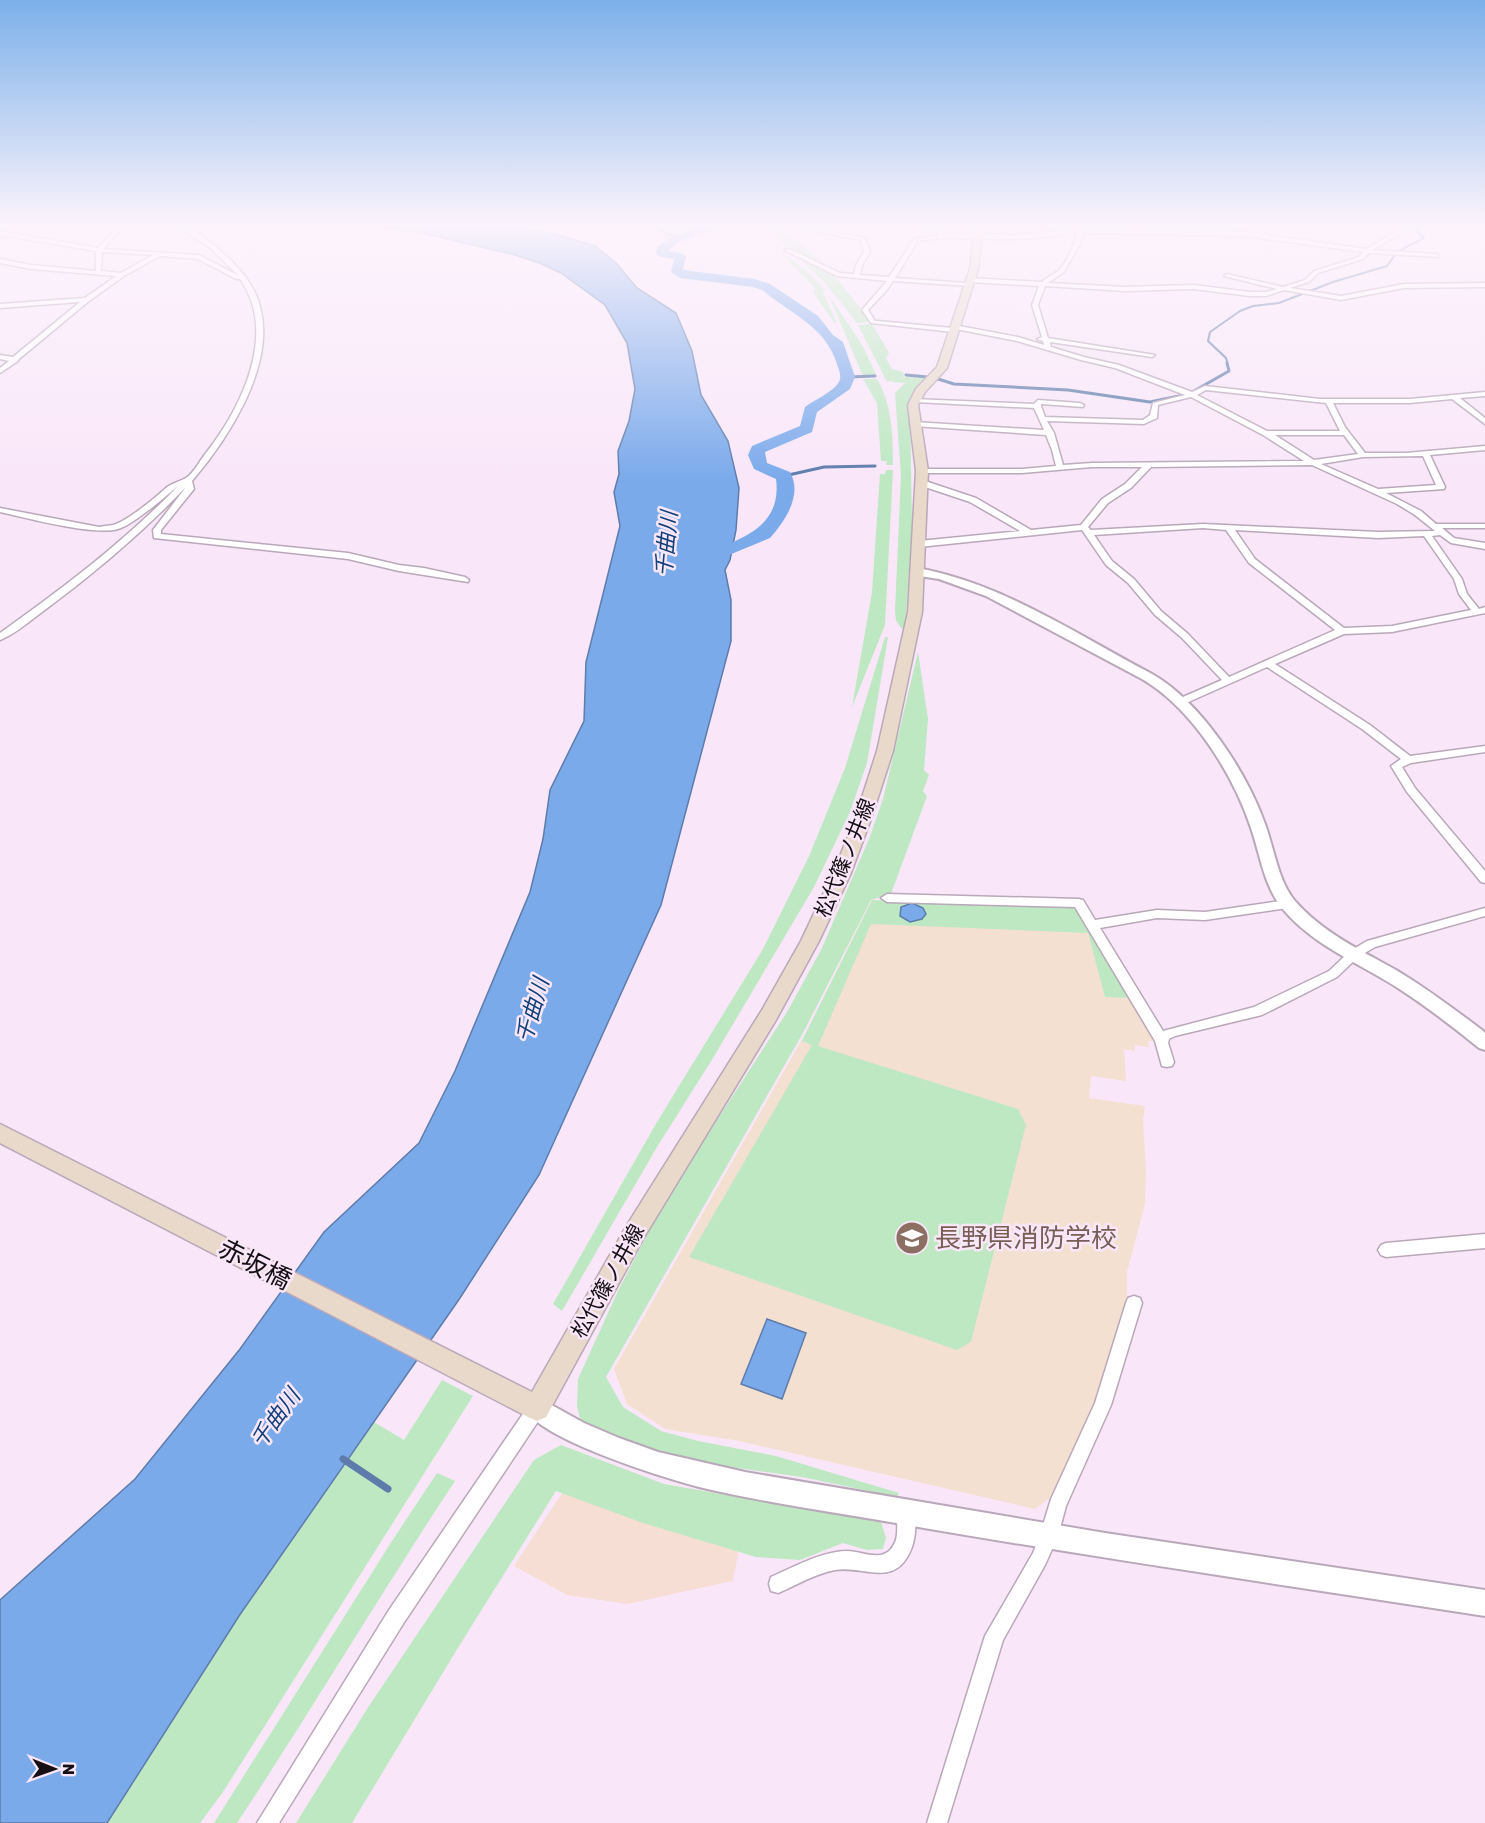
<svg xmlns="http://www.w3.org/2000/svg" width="1485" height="1823" font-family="Rubik,'Noto Sans JP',sans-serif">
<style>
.industrial{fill:#f6ded4}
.education{fill:#f4e0d1}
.green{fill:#bde8c2}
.water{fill:#7baaeb;stroke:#5d7cab;stroke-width:1.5}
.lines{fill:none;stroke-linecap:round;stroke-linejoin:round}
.stream-far2{stroke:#5d7cab;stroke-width:2}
.stream-far1{stroke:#5d7cab;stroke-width:3}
.stream{stroke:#5d7cab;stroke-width:7}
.river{fill:#7baaeb;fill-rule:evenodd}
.minor-casing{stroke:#b9a8b9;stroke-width:3}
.tertiary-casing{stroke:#b9a8b9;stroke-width:4}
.secondary-casing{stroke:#b9a8b9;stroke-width:3}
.minor{fill:#fff;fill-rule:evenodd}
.tertiary{fill:#fff;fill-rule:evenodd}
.secondary{fill:#e8d9ca;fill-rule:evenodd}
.labels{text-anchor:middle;stroke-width:5;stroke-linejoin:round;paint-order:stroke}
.street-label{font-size:21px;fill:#161016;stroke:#f9e7f9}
.water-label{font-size:22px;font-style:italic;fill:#113f79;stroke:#f9e7f9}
.near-education-label{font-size:26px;fill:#785e54;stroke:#f9e7f9;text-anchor:start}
.near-street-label{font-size:26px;fill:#161016;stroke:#f9e7f9}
</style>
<rect width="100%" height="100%" fill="#f9e7f9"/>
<path class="industrial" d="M570,1481L741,1537L733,1581L627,1604L567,1595L514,1566Z"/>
<path class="education" d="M872,900L1078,907L1151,1032L1153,1041H1148L1149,1047L1135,1045V1051L1124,1049L1126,1081L1091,1076L1089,1098L1145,1106L1143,1120L1146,1171L1145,1204L1127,1272V1303L1095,1401L1050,1498L1035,1509L739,1441L665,1429L627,1404L614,1369L809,1027Z"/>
<path class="green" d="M653,224H670L685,233L712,225L733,224L679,243L662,244L667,241L666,238L657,231Z
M770,225L797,240L833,272L786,248L765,226Z
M771,243L808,272L824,289L823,292L836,321L835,324L813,292L815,288Z
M793,253L835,276L871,322L857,323L825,283Z
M828,294L863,346L876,375L863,376Z
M872,324L889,353L886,358L892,369L903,372L904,377L927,378L910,397L912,527L905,629L901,628L896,620L895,611L901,475L895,393L905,383L891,382L894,380L887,382L858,325Z
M863,379H877C892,404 893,436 893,465H886L887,461H881L877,403Z
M886,470H893L885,625L852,707L872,592L880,474H885Z
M885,637H888L867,763L850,812L814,887L713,1058L657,1147L562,1311L553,1304L657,1122L763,949L810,854L845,768Z
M918,652L928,719L924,770L929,775L923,791L927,796L891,894L871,900L803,1033L606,1377L623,1407L661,1431L698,1441L776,1456L899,1493L897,1497L802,1477L709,1464L648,1449L581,1422L577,1406L578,1379L618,1291L664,1202L787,1012L821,950L869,839L883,799Z
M872,900L1078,907L1134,998L1105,997L1088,933L871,924L818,1046L1018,1109L1026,1125L971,1342L957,1350L689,1257L812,1045L802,1041Z
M442,1380L473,1396L223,1792L200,1823H107L239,1616L374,1422L404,1440Z
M561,1445L664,1484L881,1522L886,1538L883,1549L867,1550L843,1543L800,1560L756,1557L643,1523L556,1491L456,1651L352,1823H296L367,1709L534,1460Z
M437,1473L455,1481C380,1594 312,1710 237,1823H214L392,1541Z"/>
<path class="water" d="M360,224H505L520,229L552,233L595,246L616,263L637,288L676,313L692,351L701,395L728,441L739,488L736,530L730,560L725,570L731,600V641L661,905L539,1175L460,1298L239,1616L107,1823H0V1600L135,1479L240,1349L324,1232L419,1143L455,1071L530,892L543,839L550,790L584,721L586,662L620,526L614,492L619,474L618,451L629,421L635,389L627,343L605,305L561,273L540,263L515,255L427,234Z
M912,903L923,908L926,914L922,919L910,922L900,916L901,907Z
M767,1319L806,1333L782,1399L741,1384Z"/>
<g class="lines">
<path class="stream-far2" d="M660,224V230L677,238
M1228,365L1226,358L1208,341L1210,332L1240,311L1253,306L1279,303L1333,282L1387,266L1397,252L1424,238L1414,228L1433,224"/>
<path class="stream-far1" d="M906,375L928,377
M848,377L875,376
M938,379L954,384L1068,390L1150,402L1184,395
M1194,391L1229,371L1227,363
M784,476L824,467L875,466"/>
<path class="stream" d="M343,1459L388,1489"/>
<path class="river" d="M712,224H730L681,240L668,251L684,254L686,257L683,270L755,279L770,284L818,316L833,335L843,342L855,377L850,389L817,412L812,432L765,452L767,463L790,472C803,495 785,521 770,538L700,567L694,566L691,562L694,558C732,541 783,532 776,479L754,469L748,455L752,446L800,426L805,407C814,400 833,392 839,382C842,376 839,370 837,364C826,327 790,313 762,290L753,287L680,278L671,272L674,259L658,256L656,253L657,247L673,236Z"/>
<defs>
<path id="minor" d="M121,224H126L103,249L199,255L239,276L209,247L174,224C191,224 212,243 224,254C241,269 257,288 261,311C274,368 228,439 192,481L194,489L161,530V534L348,553L399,565L424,568L465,577L469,580L468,582L399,571L348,559L154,538L153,530L186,487C143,532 96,572 46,609C32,619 16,634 0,640V633C63,588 124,542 178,486C165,497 133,525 118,529C95,536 26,518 0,512V508L99,527C103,526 108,526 113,525C126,522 155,498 166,488C172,483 179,482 186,478C194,473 200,460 206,453C242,407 278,333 240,279H236L198,259L160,256L124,276L89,301L19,359L18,361L0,373V368L9,361L0,359V355L13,357L80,302L0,308V304L85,298L116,276L31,269L0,263V259L31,265L96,271V251L0,235V231L98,248ZM102,252L153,255L121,273L101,271Z
M779,224H791L865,238L870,252L862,265L860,275L889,277L914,239L939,235L936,231L897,224L938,228L945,234L1021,235L1062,230L1026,224H1043L1084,229L1089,227L1091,230L1206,231H1213L1219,225L1222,227L1219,231L1245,232L1366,249L1401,229L1393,224H1400L1407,228V230L1372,250L1437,254L1439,257L1369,253L1363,259L1318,273L1309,282L1290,288L1341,296L1404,284L1485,283V287L1404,288L1341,300L1284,290L1266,296H1250L1194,289L1125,291L1045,286L1038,305L1048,338L1155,355L1152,357L1050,342L1051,347L1084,357L1119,365L1192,392L1205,386L1320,399H1410L1485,392V396L1460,398L1485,418V424L1452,399L1410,403H1333L1345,427L1365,453H1406L1485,446V450L1430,455L1445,487L1444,489L1386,493L1421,511L1436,524H1485V528H1442L1454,538L1485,543V549L1451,543L1440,535L1432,536L1462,579L1467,594L1479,609L1485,607V613L1392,632L1344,634L1275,664L1370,725L1410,756L1485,746V752L1411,763L1402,767L1415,788L1485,871V883L1481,882L1407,792L1391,766L1401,759L1362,729L1267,667L1184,704H1176V700L1222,680L1182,638L1155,615L1128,583L1106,565L1082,530L919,547L915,544L919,541L1020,531L970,502L919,485V481H925L976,498L1031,530L1081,525L1102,499L1125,484L1142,467H1092L1022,473H919V469H1022L1056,466L1052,450L1046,435L914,426L910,424L914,422L1044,430L1034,408L915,402L911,400L913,399L1034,404L1038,400L1080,403L1084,405L1083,407L1041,404V406L1045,417L1143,420L1150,415L1153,403L1185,395L1115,368L1081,360L1017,341L956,329L953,332L871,323L862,310L887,281L837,276L784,250L789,249L840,273L854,274L856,265L864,252L861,240ZM1069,231L1080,232L1076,235C1075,245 1066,264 1058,271C1053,275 1047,277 1042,282L969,278L966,280L969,282L1039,286L1032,305L1042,337L1037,339L1043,341L1044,345L1018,337L954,325L952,328L878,321H875L868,310L886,291L893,281L969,286L967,283L895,278L918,241C927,240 937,238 946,238C978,237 1042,244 1069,231ZM1087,233L1245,236L1363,252L1359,257L1314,271L1305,280L1283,287L1227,274L1224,276L1277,289L1266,292H1250L1194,285L1125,287L1048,283L1064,272L1081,242L1082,236ZM1206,390L1326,403L1340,431H1267L1197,395ZM1191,397L1263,435L1304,461L1092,463L1063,465L1054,433L1047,421L1144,424L1157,418L1158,405ZM1275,435H1344L1358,454L1314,460ZM1423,456L1436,485L1378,489L1321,464L1363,457ZM1312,465L1397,504L1415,515L1435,531L1378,532L1203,524L1091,530L1088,527L1108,503L1131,488L1151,467ZM1203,528L1226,530L1249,563L1335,630L1229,677L1188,634L1161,611L1134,579L1112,561L1094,535ZM1235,530L1378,538L1424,536L1454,579L1459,594L1471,610L1392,626L1344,628L1255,559Z
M972,224H977L982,230L977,231Z
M887,894L1079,899L1083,900L1095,920L1157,910L1205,912L1288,900L1292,901L1294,904L1292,907L1288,908L1205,920L1157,918L1100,928L1163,1031L1254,1007L1329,971L1350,951L1367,941L1485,908V916L1375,947L1358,957L1337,977L1262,1015L1175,1036L1169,1039L1168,1043L1174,1062L1172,1066L1167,1067L1162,1066L1155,1041L1075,907L887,902L881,898Z
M1485,1234V1248L1386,1257L1381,1255L1378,1250L1381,1245L1386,1243Z
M1134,1296L1140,1298L1142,1303L1111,1405L1066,1506L1058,1536L1045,1565L1003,1640L947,1823H927L985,1636L1033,1553L1040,1535L1051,1499L1095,1403L1126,1303L1128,1298Z
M537,1400L543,1402L545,1408L543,1414L403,1624L279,1823H257L389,1610L531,1402Z
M906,1503L912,1506C917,1518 916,1535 912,1547C896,1590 864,1565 835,1570C814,1574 797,1585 778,1593L771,1591L769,1584L771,1577C794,1567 820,1552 846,1551C860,1550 883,1564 893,1546C901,1535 894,1518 900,1506Z"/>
<path id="tertiary" d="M1206,224H1218L1215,226Z
M917,568C1002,583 1076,634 1152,674C1201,702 1246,771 1265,824C1274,848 1278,881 1295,901C1322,932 1360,950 1396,970C1426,988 1454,1009 1482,1030L1485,1033V1050L1479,1048C1453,1027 1426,1006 1398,988C1359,963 1312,945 1282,908C1264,886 1260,854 1251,828C1233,774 1192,708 1142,679L986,596L939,579L913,575V569Z
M537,1397L584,1423L619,1438L658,1452L745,1472L1105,1533L1485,1590V1616C1298,1587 1111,1560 924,1528C850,1514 773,1505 699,1487C665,1478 538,1439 525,1408L529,1400Z"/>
<path id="secondary" d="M979,224H987L982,236L978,269L947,368L925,392L918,405L928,471L922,612L893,751L871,819L851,873L819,941L776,1020L643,1239L546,1417L537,1421L528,1417L0,1143V1124L532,1392L627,1225L762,1010L801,941L833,873L855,819L877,751L908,612L916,471L908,405L916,389L937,367L970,269L974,236Z"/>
</defs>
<use href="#minor" class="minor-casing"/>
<use href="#tertiary" class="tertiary-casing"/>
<use href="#secondary" class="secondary-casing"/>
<use href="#minor" class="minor"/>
<use href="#tertiary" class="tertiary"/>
<use href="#secondary" class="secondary"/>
</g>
<linearGradient id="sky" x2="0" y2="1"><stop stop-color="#7cb0e9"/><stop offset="0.47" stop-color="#fcf4fc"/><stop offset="1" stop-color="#fcf4fc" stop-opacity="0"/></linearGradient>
<rect width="1485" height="479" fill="url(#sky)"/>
<defs>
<symbol id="school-disc" viewBox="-11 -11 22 22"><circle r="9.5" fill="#8d6e63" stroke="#f9e7f9"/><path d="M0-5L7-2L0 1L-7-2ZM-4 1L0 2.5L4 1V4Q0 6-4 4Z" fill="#fff"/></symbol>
</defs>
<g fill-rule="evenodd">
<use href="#school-disc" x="893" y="1219" width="38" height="38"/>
</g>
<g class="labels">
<g class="street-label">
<text transform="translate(845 858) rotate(-68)" y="7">松代篠ノ井線</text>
<text transform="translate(608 1281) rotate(-61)" y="7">松代篠ノ井線</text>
</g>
<g class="water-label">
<text transform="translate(666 544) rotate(-85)" y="8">千曲川</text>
<text transform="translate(532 1010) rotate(-74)" y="8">千曲川</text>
<text transform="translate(275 1418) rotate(-54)" y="8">千曲川</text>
</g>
<g class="near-education-label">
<text x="935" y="1247">長野県消防学校</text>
</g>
<g class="near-street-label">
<text transform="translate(255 1264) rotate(27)" y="9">赤坂橋</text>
</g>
</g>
<g transform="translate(54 1769) rotate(91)" stroke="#f9e7f9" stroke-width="4.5" paint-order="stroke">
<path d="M0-4.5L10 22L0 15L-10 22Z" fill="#161016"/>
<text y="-9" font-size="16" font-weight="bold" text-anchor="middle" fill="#161016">N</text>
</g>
</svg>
